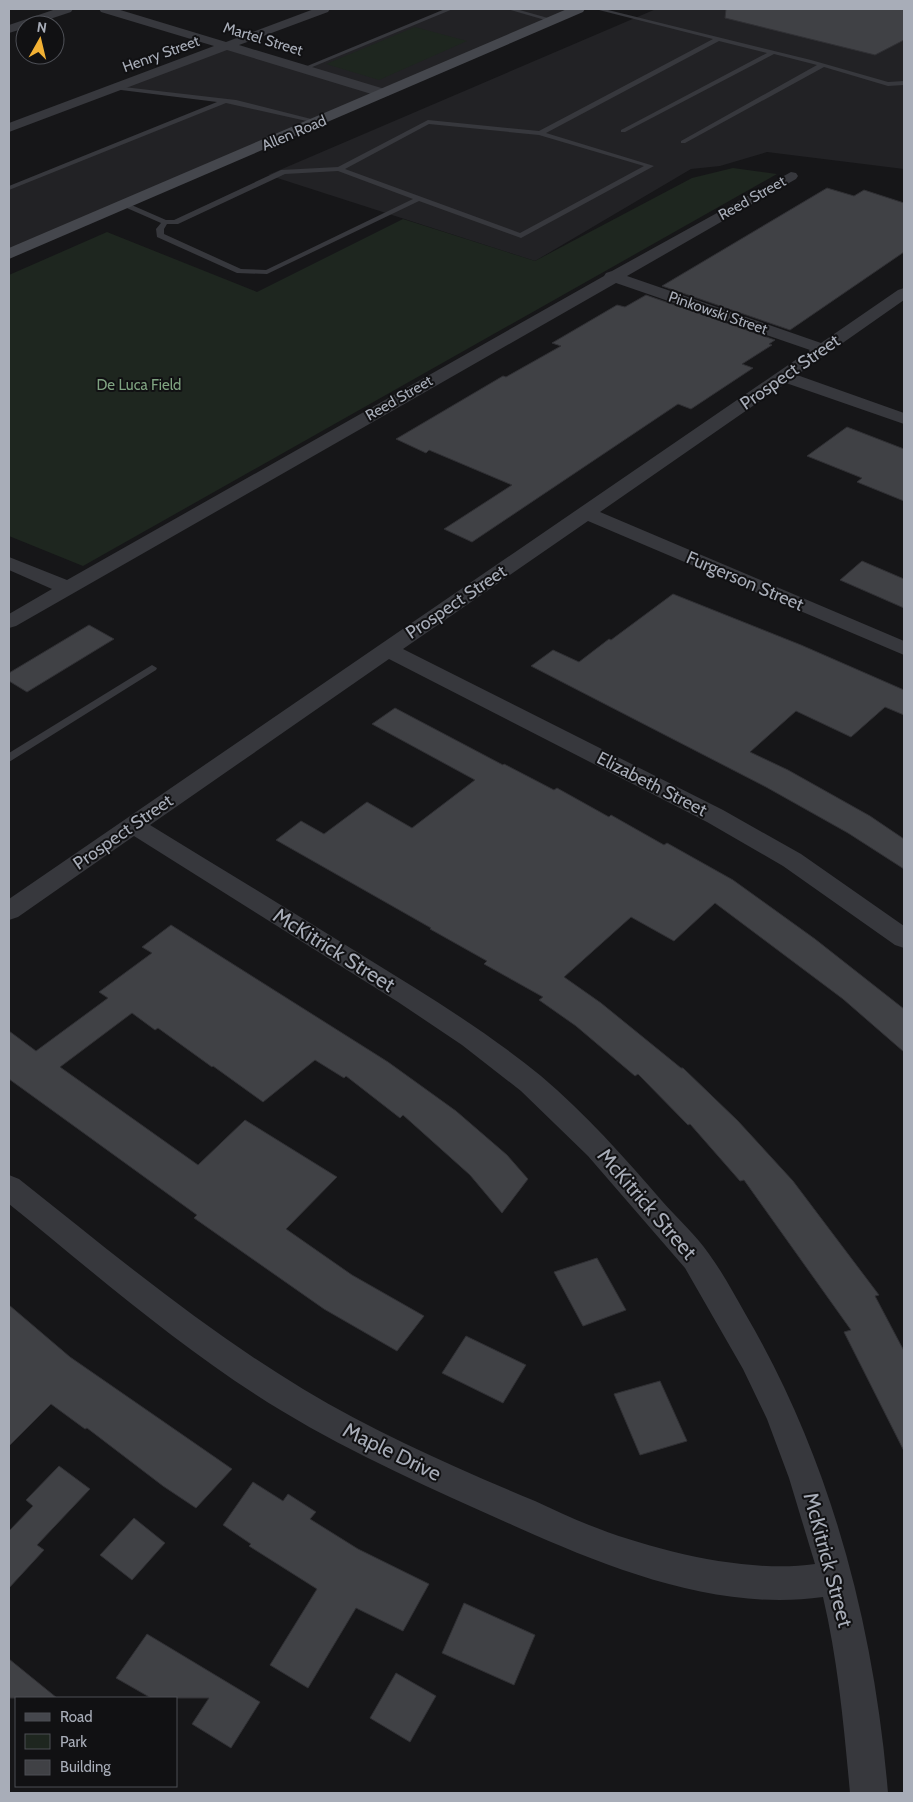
<svg xmlns="http://www.w3.org/2000/svg" width="913" height="1802" font-family="Cabin,sans-serif">
<style>
.built{fill:#222225}
.green{fill:#1e261f}
.building{fill:#404145;stroke:#303034}
.lines{fill:none;stroke-linecap:round;stroke-linejoin:round}
.lane{fill:#37383d;fill-rule:evenodd}
.street{fill:#37383d;fill-rule:evenodd}
.secondary{fill:#45474d;fill-rule:evenodd}
.labels{text-anchor:middle;stroke-width:4;stroke-linejoin:round;paint-order:stroke}
.far-street-label{font-size:15px;fill:#a8adb8;stroke:#111113}
.far-park-label{font-size:15px;fill:#7fa381;stroke:#111113}
.street-label{font-size:18px;fill:#a8adb8;stroke:#111113}
.near-street-label{font-size:21px;fill:#a8adb8;stroke:#111113}
</style>
<rect width="100%" height="100%" fill="#161618"/>
<path class="built" d="M450,9H578L9,254V188L224,101L115,88L229,46L303,69Z
M656,9H904V169L767,152L720,166L691,169L535,261L268,175Z"/>
<path class="green" d="M415,27L467,41L379,80L326,64Z
M733,168L777,174L83,566L9,536V275L107,232L257,292L403,219L535,261L692,178Z"/>
<path class="building" d="M726,9H904V40L875,55L725,18Z
M827,188L854,196L864,190L904,203V252L790,330L662,286Z
M646,295L775,340L769,344L772,345L742,364L753,368L691,409L678,404L472,542L444,529L512,485L429,450L426,453L396,439L503,376L506,377L561,346L552,343L617,305L625,307Z
M847,427L904,449V501L857,482L862,478L807,456Z
M862,561L904,579V608L840,580Z
M673,594L801,645L904,690V715L885,707L851,737L796,711L750,752L788,770L870,816L904,839V869L848,833L766,787L531,666L553,650L579,662L609,639L611,640Z
M89,625L114,639L27,692L9,681V673Z
M395,708L503,765L504,764L554,790L557,788L609,817L611,815L664,845L667,843L733,880L815,939L904,1009V1052L843,999L715,903L674,941L631,917L564,977L601,1003L681,1068H683L738,1121L793,1181L879,1295L875,1296L904,1351V1451L844,1332L851,1330L744,1180L740,1181L690,1124L688,1125L638,1074L635,1076L576,1026L539,1000L543,997L484,964L487,961L430,929L431,928L276,840L301,821L324,834L367,802L412,828L475,780L372,724Z
M171,925L388,1062L456,1111L507,1155L528,1179L502,1213L470,1175L403,1115L400,1118L346,1076L344,1078L315,1060L263,1102L213,1066L212,1067L158,1028L155,1030L132,1013L60,1067L198,1165L245,1120L337,1177L286,1229L352,1275L424,1316L397,1351L324,1309L194,1218L197,1215L9,1079V1031L36,1051L108,998L99,992L152,953L142,947Z
M597,1258L626,1310L583,1326L554,1272Z
M9,1305L70,1357L232,1469L196,1508L163,1486L87,1428L85,1429L51,1404L9,1446Z
M466,1336L526,1365L503,1403L442,1373Z
M660,1381L687,1441L640,1455L614,1394Z
M59,1466L90,1489L37,1545L44,1550L9,1588V1531L33,1506L26,1500Z
M253,1482L283,1501L288,1494L316,1512L310,1519L358,1549L429,1584L403,1631L356,1608L308,1688L270,1665L317,1589L249,1546L251,1544L223,1525Z
M134,1518L165,1543L132,1580L100,1555Z
M464,1603L535,1635L514,1685L442,1653Z
M147,1634L260,1702L231,1748L192,1724L209,1698H151L116,1678Z
M9,1659L57,1698H9Z
M396,1673L436,1696L410,1742L370,1718Z"/>
<g class="lines">
<path class="lane" d="M445,9H453L305,70L300,69Z
M507,9H516L555,20L552,22Z
M595,9H604L811,60L888,82L904,81V85L888,86L824,67L685,143H681V141L817,65L774,54L625,132H621V130L767,53L719,41L546,133L654,166L521,238L419,201L267,274L237,273L157,237L156,229L161,223L120,205L127,203L166,220H174L281,170L338,167L428,120L539,131L713,39ZM429,124L539,135L644,166L520,233L345,169ZM338,171L413,199L266,270L241,269L164,234V229L167,224H178L285,174Z
M115,86L236,100L323,122L320,124L226,103L9,190V186L217,102L113,89V87Z
M152,665L157,668L156,670L9,762V753Z"/>
<path class="street" d="M56,9H73L71,12L32,25H25V28L9,33V25Z
M99,9H117L226,42L314,9H330L328,12L239,45L388,90L390,93L388,96H378L227,50L9,132V123L214,46L101,12Z
M791,172L796,173L798,176L796,179L627,276L821,343L898,290L904,288V300L797,375L904,413V424L786,383L600,512L904,641V655L588,521L403,649L723,810L801,854L904,926V948L895,945L783,866L707,822L389,659L150,825C222,869 294,913 365,957C425,994 486,1031 541,1076C586,1114 624,1157 662,1201C678,1219 696,1235 709,1254C723,1273 734,1294 746,1315C831,1461 874,1625 888,1793H850C844,1727 838,1661 823,1597C720,1612 611,1569 519,1528C439,1492 358,1457 282,1411C184,1352 97,1275 9,1204V1175L19,1179C111,1252 202,1328 303,1389C376,1433 456,1468 535,1501C553,1509 571,1518 589,1525C652,1550 747,1574 815,1564L789,1478L767,1419L743,1369L685,1268L588,1156L521,1091L462,1045L398,1002L134,836L18,917L9,920V899L810,350L616,283L16,626L9,628V614L52,589L9,570V557L67,580L604,276L606,273L612,271Z"/>
<path class="secondary" d="M567,9H585L583,12L9,259V248Z"/>
</g>
<g class="labels">
<g class="far-street-label">
<text transform="translate(263 39) rotate(17)" y="5">Martel Street</text>
<text transform="translate(161 54) rotate(-20)" y="5">Henry Street</text>
<text transform="translate(294 133) rotate(-23)" y="5">Allen Road</text>
<text transform="translate(752 198) rotate(-29)" y="5">Reed Street</text>
<text transform="translate(718 313) rotate(19)" y="5">Pinkowski Street</text>
<text transform="translate(399 398) rotate(-30)" y="5">Reed Street</text>
</g>
<g class="far-park-label">
<text x="139" y="390">De Luca Field</text>
</g>
<g class="street-label">
<text transform="translate(790 372) rotate(-35)" y="6">Prospect Street</text>
<text transform="translate(745 581) rotate(23)" y="6">Furgerson Street</text>
<text transform="translate(456 602) rotate(-34)" y="6">Prospect Street</text>
<text transform="translate(652 784) rotate(27)" y="6">Elizabeth Street</text>
<text transform="translate(123 832) rotate(-35)" y="6">Prospect Street</text>
</g>
<g class="near-street-label">
<text transform="translate(334 950) rotate(32)" y="7">McKitrick Street</text>
<text transform="translate(647 1204) rotate(49)" y="7">McKitrick Street</text>
<text transform="translate(392 1452) rotate(26)" y="7">Maple Drive</text>
<text transform="translate(828 1560) rotate(75)" y="7">McKitrick Street</text>
</g>
</g>
<rect width="913" height="1802" fill="none" stroke="#a8adb8" stroke-width="20"/>
<rect x="15" y="1697" width="162" height="90" fill="#111113" stroke="#4d4f55"/>
<rect x="25" y="1713" width="25" height="8" fill="#45474d" stroke="#4d4f55"/>
<text x="60" y="1722" font-size="15" fill="#a8adb8">Road</text>
<rect x="25" y="1734" width="25" height="15" fill="#1e261f" stroke="#4d4f55"/>
<text x="60" y="1747" font-size="15" fill="#a8adb8">Park</text>
<rect x="25" y="1760" width="25" height="15" fill="#404145" stroke="#4d4f55"/>
<text x="60" y="1772" font-size="15" fill="#a8adb8">Building</text>
<g transform="translate(40 40) rotate(8)"><circle r="24" fill="#111113" stroke="#4d4f55"/>
<path d="M0-4L9 19L0 12L-9 19Z" fill="#f2b134"/>
<text y="-8" font-size="14" font-weight="bold" text-anchor="middle" fill="#a8adb8">N</text>
</g>
</svg>
